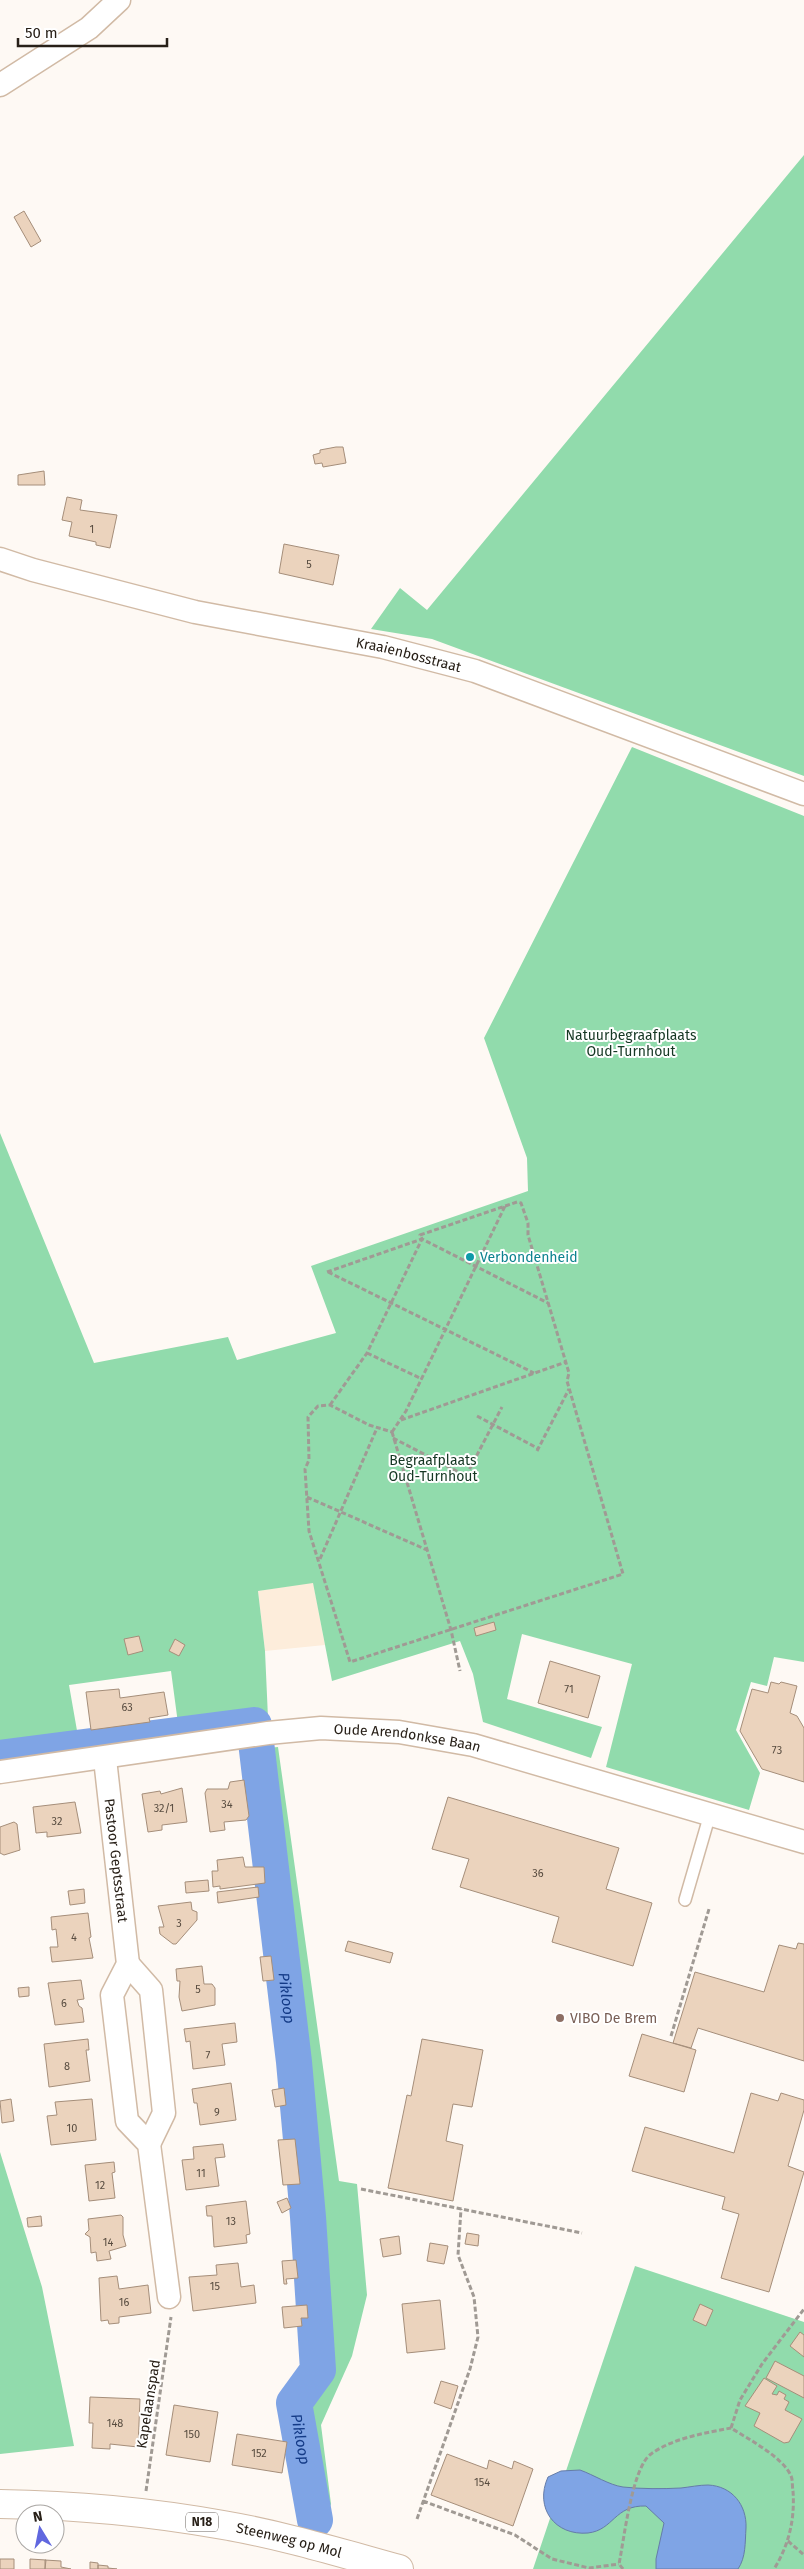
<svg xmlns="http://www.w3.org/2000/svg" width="804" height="2569" font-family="'Fira Sans',sans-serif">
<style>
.industrial{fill:#fdeddb}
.green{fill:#91dbac}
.water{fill:#7fa4e5;stroke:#657ca8}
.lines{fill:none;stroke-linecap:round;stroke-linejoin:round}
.river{stroke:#7fa4e5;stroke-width:36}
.building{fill:#ebd3bd;stroke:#a58e7a}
.lane-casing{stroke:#d1baa5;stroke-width:14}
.street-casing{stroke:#d1baa5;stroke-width:25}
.primary-casing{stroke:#d1baa5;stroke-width:30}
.path{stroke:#a09a94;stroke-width:3;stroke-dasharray:5 2.5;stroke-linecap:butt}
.lane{stroke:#fff;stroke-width:11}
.street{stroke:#fff;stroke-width:22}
.primary{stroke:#fff;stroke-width:28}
.culture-dot{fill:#0f9aa8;stroke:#fff;stroke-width:2}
.education-dot{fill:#8d6e63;stroke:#fff;stroke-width:2}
.labels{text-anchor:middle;stroke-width:4;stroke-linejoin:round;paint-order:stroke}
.number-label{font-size:11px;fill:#594d41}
.shield{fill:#fff;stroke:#68635d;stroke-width:1}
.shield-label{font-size:12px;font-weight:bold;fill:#282018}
.street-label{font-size:14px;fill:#282018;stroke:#fff}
.park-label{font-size:14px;fill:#153723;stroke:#fff}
.culture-label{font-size:14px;fill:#0d838f;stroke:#fff;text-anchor:start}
.education-label{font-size:14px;fill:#785e54;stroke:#fff;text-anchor:start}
.water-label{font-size:15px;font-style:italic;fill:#143b87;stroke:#fff}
</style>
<rect width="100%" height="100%" fill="#fef9f4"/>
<path class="industrial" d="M313,1582L325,1645L265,1651L258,1591Z"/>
<path class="green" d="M804,155V776L432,639L371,629L400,588L427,610Z
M632,747L804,816V1662L774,1657L767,1686L751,1682L736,1730L760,1773L749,1810L606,1767L632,1664L522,1634L507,1699L602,1727L591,1758L483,1722L473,1674L460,1641L332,1681L313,1583L258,1591L265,1651L268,1718L179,1731L171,1671L69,1685L79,1742L0,1751V1133L94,1363L228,1337L237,1360L336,1333L311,1266L528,1191L527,1158L484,1038Z
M278,1747L339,2181L357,2184L367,2295L352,2356L321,2425L331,2504L325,2520H315L294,2403L318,2370L294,2062L257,1749Z
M0,2152L42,2287L74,2446L0,2454Z
M635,2266L804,2322V2569H533Z"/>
<path class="water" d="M580,2470C594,2475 609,2485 623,2487C641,2489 663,2489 681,2488C690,2487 699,2485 708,2485C732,2486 747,2505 746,2528C745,2543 746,2557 738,2569H656V2559L664,2523L646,2506C614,2505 614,2530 588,2533C555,2536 534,2508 548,2477L561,2471Z"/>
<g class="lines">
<path class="river" id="s1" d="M0,1758L254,1725L294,2062L308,2217L318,2370L294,2403L315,2520"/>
</g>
<path class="building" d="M24,211L41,241L31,247L14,217Z
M336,447H343L346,463L323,467L322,463L315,464L313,455L320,453V450Z
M44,471L45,485H18V475Z
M67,497L82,500L80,510L117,515L110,548L96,545V542L69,536L72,522L62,520Z
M284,544L339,555L333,585L279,573Z
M494,1622L496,1630L476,1636L474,1628Z
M139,1636L143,1651L128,1655L124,1639Z
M175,1639L185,1645L179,1656L169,1651Z
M550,1661L600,1676L588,1718L538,1703Z
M771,1682L779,1684L781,1682L797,1686L790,1713L797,1716L804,1728V1782L762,1769L740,1731L752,1689L768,1693Z
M119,1689L120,1698L164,1692L168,1715L149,1718L150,1722L91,1730L86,1692Z
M244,1780L249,1816L246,1820L224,1822L225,1830L210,1832L205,1793L207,1789H228L230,1782Z
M182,1788L187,1822L162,1825V1830L148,1832L142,1794L160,1791L161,1794Z
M448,1797L619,1848L606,1889L652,1903L633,1966L552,1942L559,1917L460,1887L469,1859L432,1849Z
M75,1802L81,1833L47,1837V1832L36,1833L33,1807Z
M14,1822L17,1824L20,1850L4,1855L0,1853V1827Z
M243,1857L245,1867H264L265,1883L220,1889V1886L213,1887L212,1871H218L217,1860Z
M208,1880L209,1891L186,1893L185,1882Z
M258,1887L259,1897L218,1903L217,1892Z
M84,1889L85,1903L70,1905L68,1891Z
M191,1902L192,1910L197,1912V1920L176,1944H173L160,1934L159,1927H164L158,1906Z
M88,1913L91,1937L89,1938L93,1958L52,1962L50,1947H58L56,1929L52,1930L51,1917Z
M348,1941L393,1953L390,1963L345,1951Z
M798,1943L804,1944V2061L698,2028L691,2048L673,2043L695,1972L764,1992L779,1945L796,1949Z
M271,1956L274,1980L263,1981L260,1957Z
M202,1966L204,1984H212L215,1988V2005L182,2011L179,1997L180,1981H177L176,1969Z
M81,1980L84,1999L77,2000L79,2006L82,2008L84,2022L55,2025L48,1983Z
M29,1987V1996L19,1997L18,1988Z
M235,2023L237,2042L222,2044L225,2065L193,2069L190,2041L186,2042L184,2029Z
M642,2034L696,2050L684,2092L629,2076Z
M88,2039L89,2050H86L90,2081L49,2087L44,2044Z
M422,2039L483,2050L472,2107L453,2104L446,2141L463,2145L453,2201L388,2188L407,2095L411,2096Z
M231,2083L236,2120L200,2125L197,2103H194L192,2089Z
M284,2088L286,2105L275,2107L272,2090Z
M751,2093L778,2101L781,2093L804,2100V2110L788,2166L804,2172L769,2292L721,2278L739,2214L722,2209L725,2197L632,2171L645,2127L734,2153Z
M11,2099L14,2121L2,2123L0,2101Z
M92,2099L96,2140L51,2145L47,2116L57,2115L55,2102Z
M295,2139L300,2184L283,2185L278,2140Z
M223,2144L225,2157L215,2158L219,2186L186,2190L182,2160L194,2159L193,2147Z
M114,2162L115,2172L112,2173L115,2198L89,2201L85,2165Z
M287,2198L291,2208L282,2213L277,2202Z
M246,2201L250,2234L246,2235L247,2243L214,2247L212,2216H207L206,2206Z
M121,2215L123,2217V2235L126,2246L109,2251L111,2259L97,2261L96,2252L91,2253L90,2237L85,2234L89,2230L88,2219Z
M41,2216L42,2226L28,2227L27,2218Z
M467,2233L479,2235L478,2246L465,2244Z
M399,2236L401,2254L383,2257L380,2239Z
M430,2243L448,2246L444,2264L427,2261Z
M296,2260L298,2278L286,2279L287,2284H284L282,2261Z
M238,2263L241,2287L254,2285L256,2303L193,2311L189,2277L217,2275L216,2265Z
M117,2276L119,2289L148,2285L151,2313L119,2317V2323L109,2324L108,2320L101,2321L99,2278Z
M440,2300L445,2349L407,2353L402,2304Z
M700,2304L713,2310L706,2326L693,2320Z
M307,2305L308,2318H301L302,2326L284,2328L282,2307Z
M800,2332L804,2335V2357L790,2346Z
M775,2361L804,2376V2398L766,2378Z
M764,2378L777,2386L772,2394L777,2395L779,2391L786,2395L784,2399L789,2402L785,2410L802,2419L789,2442L784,2443L754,2426L760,2413L745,2406Z
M441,2381L458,2386L451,2409L434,2403Z
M90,2397L140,2399L138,2447L110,2444V2449L92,2448L93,2423H89Z
M174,2405L218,2412L210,2462L166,2455Z
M237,2434L287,2442L282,2473L232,2465Z
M447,2454L487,2469L489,2460L512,2469L514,2461L533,2469L513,2526L431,2495Z
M0,2559H14V2569H0Z
M30,2559L46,2560L45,2569H30Z
M45,2560L61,2561V2567L71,2569H45Z
M90,2562L98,2563V2569H90Z
M98,2565L108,2566V2568L117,2569H98Z"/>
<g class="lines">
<defs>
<path id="lane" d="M685,1900L710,1814"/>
<g id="street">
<path d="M0,85L89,28L119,0"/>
<path id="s2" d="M0,559L33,570L195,612L383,647L475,671L804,794"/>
<path id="s3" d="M105,1759L128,1964L112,1995L127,2121L149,2144L169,2297"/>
<path id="s4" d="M0,1772L268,1733L321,1728L399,1732L473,1745L804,1842"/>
<path d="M128,1964L151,1990L164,2113L149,2144"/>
</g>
<g id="primary">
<path id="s5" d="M0,2504C74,2505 150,2512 223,2525C282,2535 341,2553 399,2569"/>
</g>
</defs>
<use href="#lane" class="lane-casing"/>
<use href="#street" class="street-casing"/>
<use href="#primary" class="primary-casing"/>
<path class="path" d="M327,1272L422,1239L420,1235L517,1202L521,1203L528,1223V1235L569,1373L567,1381L623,1574L350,1662L309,1531L305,1469L309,1460L308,1417L318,1406L330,1405L369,1425L392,1432
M328,1272L534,1373
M367,1353L422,1379
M330,1405L367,1353L422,1239L548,1303
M477,1416L539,1449
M401,1420L566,1362
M392,1432L406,1411L505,1206
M392,1432L451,1630L460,1671
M393,1438L466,1476L502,1407
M537,1451L569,1389
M307,1497L427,1550
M320,1559L377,1428
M671,2036L709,1909
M361,2189L582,2233
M731,2428L740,2400L762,2364L804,2309
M146,2491L171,2317
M423,2501L515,2535L552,2559L589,2568L619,2564
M417,2519L470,2369L478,2337L474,2297L458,2255L461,2209
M788,2541L804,2555
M623,2569L619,2564C624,2540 632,2467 651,2454C673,2438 705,2433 731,2428C748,2439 783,2457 791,2476C793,2480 792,2487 793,2491C795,2519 789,2545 774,2569"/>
<use href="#lane" class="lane"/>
<use href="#street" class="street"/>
<use href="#primary" class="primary"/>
</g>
<circle class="culture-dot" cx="470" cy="1257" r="5"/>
<circle class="education-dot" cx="560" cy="2018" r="5"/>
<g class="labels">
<g class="number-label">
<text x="92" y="533">1</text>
<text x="309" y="568">5</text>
<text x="569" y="1693">71</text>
<text x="127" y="1711">63</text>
<text x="777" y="1754">73</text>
<text x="227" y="1808">34</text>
<text x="164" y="1812">32/1</text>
<text x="57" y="1825">32</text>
<text x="538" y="1877">36</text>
<text x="179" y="1927">3</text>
<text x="74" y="1941">4</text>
<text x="198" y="1993">5</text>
<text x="64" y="2007">6</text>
<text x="208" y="2059">7</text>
<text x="67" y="2070">8</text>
<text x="217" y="2116">9</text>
<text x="72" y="2132">10</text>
<text x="201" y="2177">11</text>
<text x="100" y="2189">12</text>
<text x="231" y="2225">13</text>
<text x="108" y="2246">14</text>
<text x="215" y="2290">15</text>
<text x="124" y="2306">16</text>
<text x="115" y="2427">148</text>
<text x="192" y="2438">150</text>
<text x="259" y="2457">152</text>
<text x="482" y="2486">154</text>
</g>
<rect class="shield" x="186" y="2512.5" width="32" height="19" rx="4"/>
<g class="shield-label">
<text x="202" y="2526">N18</text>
</g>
<g class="street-label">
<text dy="5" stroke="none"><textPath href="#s2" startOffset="420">Kraaienbosstraat</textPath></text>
<text dy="5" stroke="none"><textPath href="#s4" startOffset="411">Oude Arendonkse Baan</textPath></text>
<text dy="5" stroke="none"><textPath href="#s3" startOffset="102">Pastoor Geptsstraat</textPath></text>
<text transform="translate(148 2404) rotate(-81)" y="5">Kapelaanspad</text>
<text dy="5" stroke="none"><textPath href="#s5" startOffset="292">Steenweg op Mol</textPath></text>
</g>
<g class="park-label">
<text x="631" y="1040">Natuurbegraafplaats<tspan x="631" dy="16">Oud-Turnhout</tspan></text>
<text x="433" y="1465">Begraafplaats<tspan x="433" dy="16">Oud-Turnhout</tspan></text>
</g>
<g class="culture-label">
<text x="480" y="1262">Verbondenheid</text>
</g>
<g class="education-label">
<text x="570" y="2023">VIBO De Brem</text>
</g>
<g class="water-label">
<text dy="5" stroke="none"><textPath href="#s1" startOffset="531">Pikloop</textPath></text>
<text dy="5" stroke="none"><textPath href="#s1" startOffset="982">Pikloop</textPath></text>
</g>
</g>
<g transform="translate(40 2529) rotate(350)"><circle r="24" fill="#ffffff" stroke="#a9a6a3"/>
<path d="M0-4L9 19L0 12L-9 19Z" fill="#6067df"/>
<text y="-8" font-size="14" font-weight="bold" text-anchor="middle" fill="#282018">N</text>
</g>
<path d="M18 38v8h149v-8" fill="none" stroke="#282018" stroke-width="2.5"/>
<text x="25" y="38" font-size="15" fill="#282018" stroke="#ffffff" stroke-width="4" paint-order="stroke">50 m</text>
</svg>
